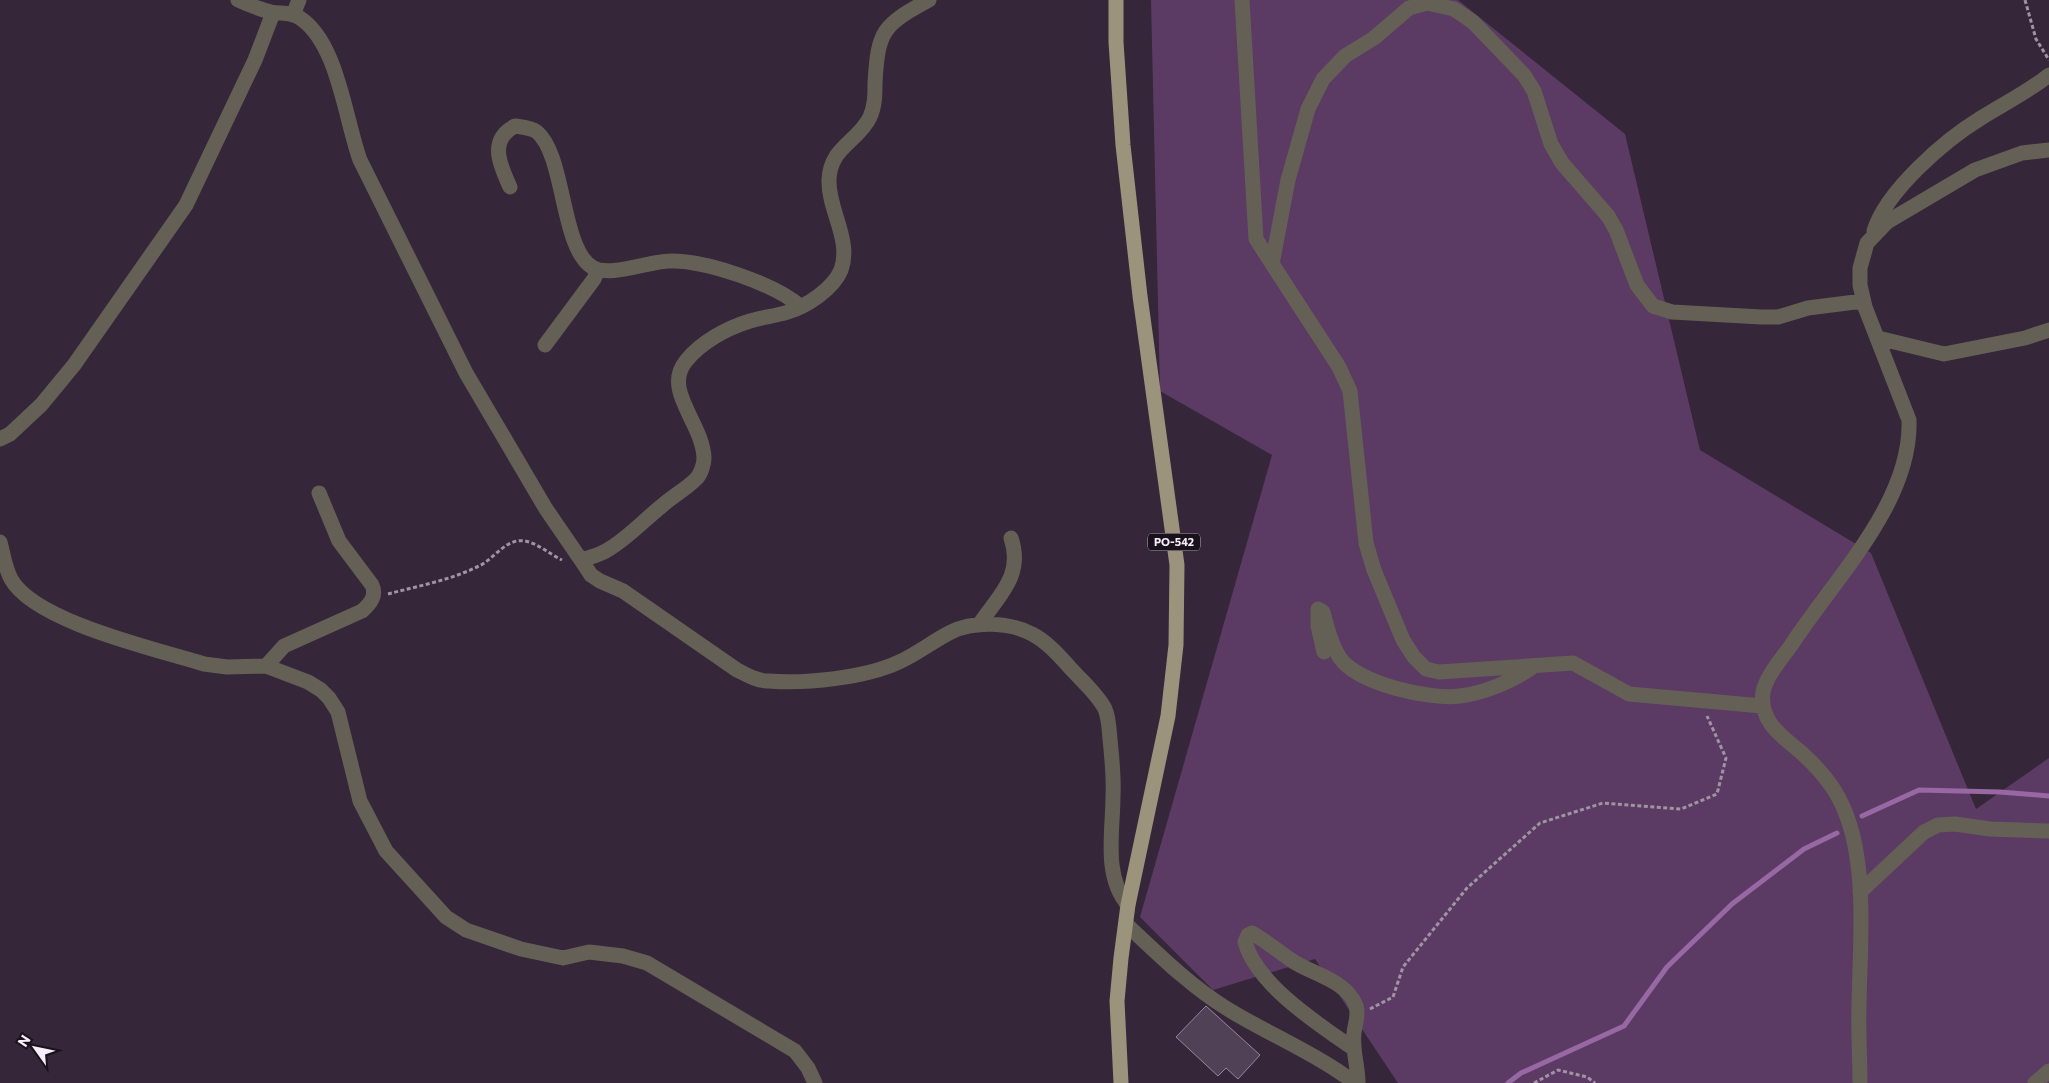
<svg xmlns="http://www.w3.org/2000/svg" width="2049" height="1083" font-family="Commissioner,sans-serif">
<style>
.green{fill:#5b3b63}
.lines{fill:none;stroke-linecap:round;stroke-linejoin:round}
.stream{stroke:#9768a3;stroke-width:5}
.building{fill:#514156;stroke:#97859c}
.path{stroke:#a094a4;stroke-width:3;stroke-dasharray:4 2.5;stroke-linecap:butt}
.minor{stroke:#656055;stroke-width:15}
.major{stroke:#9c937c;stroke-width:15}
.labels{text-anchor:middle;stroke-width:5;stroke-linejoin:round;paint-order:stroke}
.shield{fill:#19121b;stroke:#b5acb8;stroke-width:1}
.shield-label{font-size:11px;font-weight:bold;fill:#f8eefb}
</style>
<rect width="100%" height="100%" fill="#352639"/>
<path class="green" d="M1151,0H1458L1625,134L1700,450L1871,553L1976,809L2049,758V1083H1398L1315,959L1213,990L1140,917L1272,455L1160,391Z"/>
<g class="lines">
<path class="stream" d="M1862,816L1919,790L2000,792L2049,796
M1508,1083L1521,1073L1624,1026L1667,967L1732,904L1804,849L1837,833"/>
</g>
<path class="building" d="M1206,1006L1260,1055L1238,1079L1226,1068L1218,1076L1176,1037Z"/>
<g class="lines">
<path class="path" d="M2025,0L2036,39L2049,60
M388,594C418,586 451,580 479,566C492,560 502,544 517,541C532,538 549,554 562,560
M1370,1009L1393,997L1403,967L1467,888L1540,823L1603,803L1681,809L1717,794L1726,758L1707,716
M1534,1083L1558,1070L1587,1077L1595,1083"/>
<path class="minor" d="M238,0C249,5 259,9 271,12C281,14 291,12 300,18C338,43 345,119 360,160L466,373L546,509L581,560L591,575L600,581L623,591L737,670C747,675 757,681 769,681C805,684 865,678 899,662C917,654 933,641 951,632C974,621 1010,622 1032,634C1048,642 1062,659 1074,672C1084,683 1098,695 1105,709C1109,718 1109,730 1110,739C1112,758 1114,777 1113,796C1113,831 1103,876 1128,905
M1242,0L1256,239L1339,367L1350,391L1366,543L1374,570L1403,640L1414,657L1426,669L1439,672L1573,663L1629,694L1762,706
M293,15L299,0
M510,187C500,165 488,140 515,126C522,127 532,128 537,132C565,155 561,248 592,267C609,278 649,261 670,261C704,260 776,284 801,307
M1874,231C1886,191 1945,140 1981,118C2003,104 2028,92 2049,75
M1272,264L1288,180L1308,109L1323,79L1345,56L1374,38L1409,8L1427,3L1454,9L1473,22L1524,75L1534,91L1551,144L1562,163L1608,216L1616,230L1637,285L1653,306L1672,312L1761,317H1778L1808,308L1863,301
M1878,338L1944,354L2025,338L2049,330
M545,345L594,279L598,270
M0,439L10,434L41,405L74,365L186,205L255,60L273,13
M0,542C3,553 5,568 11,579C35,622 156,649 204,664L227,667L266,666L308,682L321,690L329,698L338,712L360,801L386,851L446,917L466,930L521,949L563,958L589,952L623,956L647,963L795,1051L808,1068L815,1083
M581,560C590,557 601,555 609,549C629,537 645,519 663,505C673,496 686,489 696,479C701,474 704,464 704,458C703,423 662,390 686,361C701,342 727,328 750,321C763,317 776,316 788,312C807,306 833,289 841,270C852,240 828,210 829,180C830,147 858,142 870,117C875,106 875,94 875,83C878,30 883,25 929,0
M979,625C998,596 1024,576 1011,538
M1324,652L1318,626V609L1323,612C1327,627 1331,645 1340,658C1358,684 1430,700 1460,696C1484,693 1511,682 1531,668
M266,666L284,646L362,611C370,604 377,596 372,585L339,541L319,493
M1860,892L1924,832L1938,825L1955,824L1990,829L2049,831
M1126,924C1157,953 1189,985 1226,1008C1268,1034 1315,1053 1355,1083
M1354,1049C1318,1024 1257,985 1245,942L1248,935L1252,933C1266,941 1278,951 1291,960C1311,974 1347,980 1356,1006C1359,1015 1355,1024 1354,1033C1352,1050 1358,1066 1358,1083
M1860,1083C1860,1057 1858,1030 1859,1004C1860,944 1868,865 1844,809C1836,789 1822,772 1806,757C1786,738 1759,725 1763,692C1766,676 1783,657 1792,644C1835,578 1912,502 1909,420L1865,307L1860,285V268L1867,243L1887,222L1975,170L2022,153L2049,150
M2035,1083L2049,1071"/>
<path class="major" d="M1116,0V42L1123,145L1140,296L1177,565L1176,645L1168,716L1128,905L1121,958L1117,1001L1121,1083"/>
</g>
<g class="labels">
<rect class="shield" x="1148" y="533.5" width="52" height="17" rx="4"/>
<g class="shield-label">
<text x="1174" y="546">PO-542</text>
</g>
</g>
<g transform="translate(35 1048) rotate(303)" stroke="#19121b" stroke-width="4" paint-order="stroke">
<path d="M0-4L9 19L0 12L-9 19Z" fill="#f8eefb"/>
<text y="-8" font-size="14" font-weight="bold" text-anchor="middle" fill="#f8eefb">N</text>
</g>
</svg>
